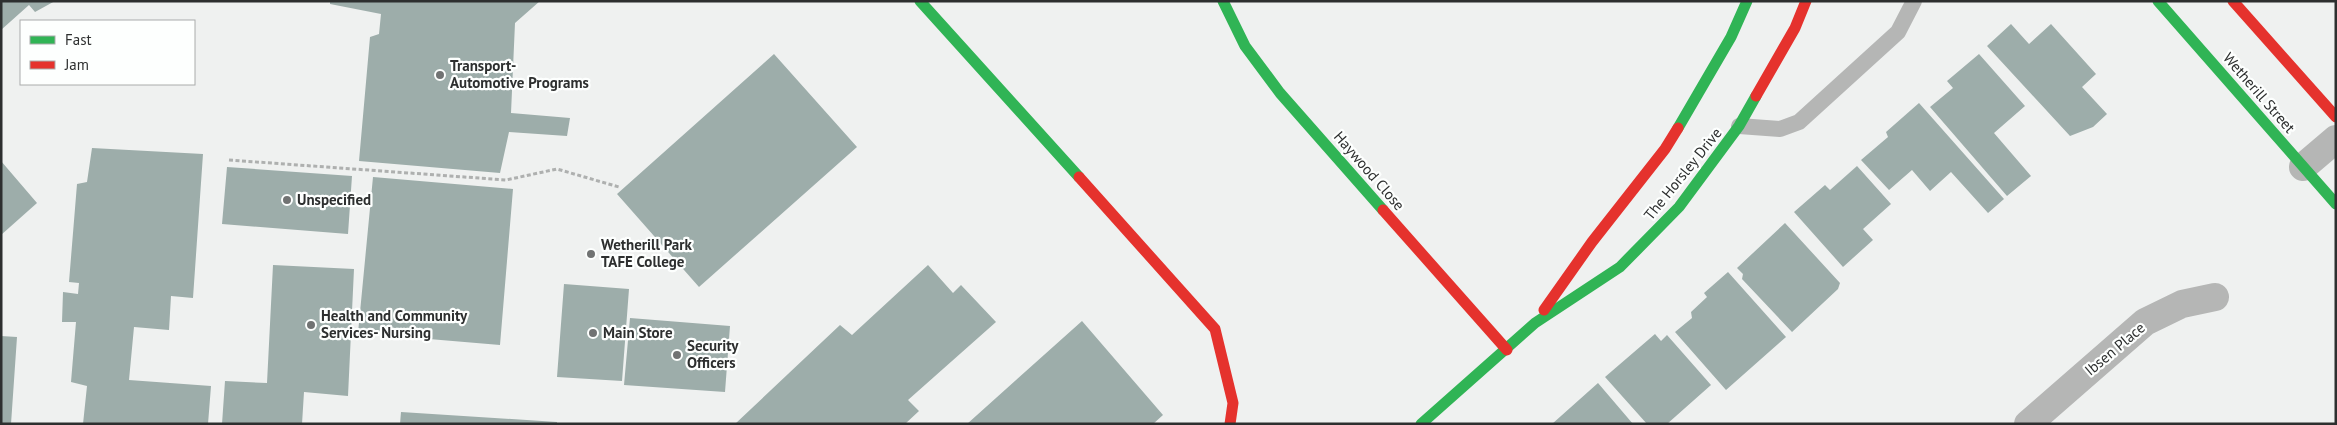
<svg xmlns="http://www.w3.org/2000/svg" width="2337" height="425" font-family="'PT Sans',sans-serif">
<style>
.building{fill:#9dadaa}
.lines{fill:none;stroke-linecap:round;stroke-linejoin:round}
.path{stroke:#aeb0af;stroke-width:3;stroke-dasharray:4 2.5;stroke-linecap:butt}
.lane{stroke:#b5b6b5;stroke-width:16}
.street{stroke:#b5b6b5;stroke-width:28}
.fast{stroke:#30b455;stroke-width:11}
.jam{stroke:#e5322d;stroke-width:11}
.poi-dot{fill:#717373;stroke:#fdfffe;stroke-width:2}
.labels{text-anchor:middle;stroke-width:4.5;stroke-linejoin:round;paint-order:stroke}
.poi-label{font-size:15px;font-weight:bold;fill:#2d2f2f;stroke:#fdfffe;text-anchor:start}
.street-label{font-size:15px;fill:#2d2f2f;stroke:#fdfffe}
</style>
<rect width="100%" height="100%" fill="#eff1f0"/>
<path class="building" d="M1,1H55L35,12L29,5L1,30Z
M330,1H540L515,23L511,113L570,118L567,136L509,132L500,173L359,161L370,37L379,34L381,14L330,4Z
M2011,24L2029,44L2051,24L2096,74L2082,87L2107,114L2093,127L2070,136L1987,46Z
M774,54L857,147L699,287L617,194Z
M1979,54L2025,106L1994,133L2031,176L2007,196L1930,107L1953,88L1947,81Z
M1919,103L2004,199L1988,213L1951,172L1930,191L1912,170L1889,190L1861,160L1888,137L1886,132Z
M92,148L203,154L193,298L171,296L169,330L134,327L129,380L211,386L208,424H83L87,386L71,382L76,322H62L63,292L78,294L79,283L69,282L77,184L87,182Z
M1,161L37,203L1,235Z
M1857,166L1891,204L1863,229L1873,240L1843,267L1794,212L1825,185L1830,190Z
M227,167L352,176L348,234L222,224Z
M373,177L513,189L500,345L358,333Z
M1785,223L1840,283L1838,289L1792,332L1742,279L1743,274L1737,268Z
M273,265L354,269L348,396L304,392L302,424H222L225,381L267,383Z
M928,265L953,293L961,285L996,322L908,400L919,411L905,424H735L840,325L852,335Z
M1728,272L1786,337L1726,390L1675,332L1692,318L1691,312L1707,297L1704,293Z
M564,284L629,289L622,381L557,377Z
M630,318L730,326L725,392L624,385Z
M1082,321L1163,415L1153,424H967Z
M1655,334L1661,341L1667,335L1711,385L1667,424H1647L1605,377Z
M1,336L17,337L11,424H1Z
M1598,383L1633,424H1552Z
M401,412L557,422V424H400Z"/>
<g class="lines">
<path class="path" d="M229,160L506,180L557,169L619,187"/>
<path class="lane" d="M1739,126L1780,129L1799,122L1898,32L1914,1"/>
<path class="street" d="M2303,167L2336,139
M2028,424L2145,322L2182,304L2215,297"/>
<path class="fast" d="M920,1L1079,177
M1223,1L1245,46L1280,93L1383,210
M2158,1L2336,204
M1678,128L1731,37L1747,1
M1421,424L1535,323L1620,267L1679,207L1739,126L1756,96"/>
<path class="jam" d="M2233,1L2336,117
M1756,96L1795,28L1806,1
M1079,177L1215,329L1233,403L1230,424
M1383,210L1507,350
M1544,310L1592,242L1665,149L1678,128"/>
</g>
<g class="poi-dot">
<circle cx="440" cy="75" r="5"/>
<circle cx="287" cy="200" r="5"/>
<circle cx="591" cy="254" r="5"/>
<circle cx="311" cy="325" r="5"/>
<circle cx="593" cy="333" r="5"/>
<circle cx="677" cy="355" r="5"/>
</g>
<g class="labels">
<g class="poi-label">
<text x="450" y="71">Transport-<tspan x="450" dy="17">Automotive Programs</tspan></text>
<text x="297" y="205">Unspecified</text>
<text x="601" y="250">Wetherill Park<tspan x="601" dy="17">TAFE College</tspan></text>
<text x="321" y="321">Health and Community<tspan x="321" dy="17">Services- Nursing</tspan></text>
<text x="603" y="338">Main Store</text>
<text x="687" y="351">Security<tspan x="687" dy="17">Officers</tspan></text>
</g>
<g class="street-label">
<text transform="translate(2259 93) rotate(49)" y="5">Wetherill Street</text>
<text transform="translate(1369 171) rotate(49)" y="5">Haywood Close</text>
<text transform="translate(1683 174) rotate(-51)" y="5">The Horsley Drive</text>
<text transform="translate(2115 349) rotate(-40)" y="5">Ibsen Place</text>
</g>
</g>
<rect width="2337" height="425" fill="none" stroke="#2d2f2f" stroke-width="5"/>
<rect x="20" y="20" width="175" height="65" fill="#fdfffe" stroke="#aaacab"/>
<rect x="30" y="36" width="25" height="8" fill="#30b455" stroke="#aaacab"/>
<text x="65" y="45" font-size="15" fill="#2d2f2f">Fast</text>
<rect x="30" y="61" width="25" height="8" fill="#e5322d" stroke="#aaacab"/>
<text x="65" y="70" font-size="15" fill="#2d2f2f">Jam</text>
</svg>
